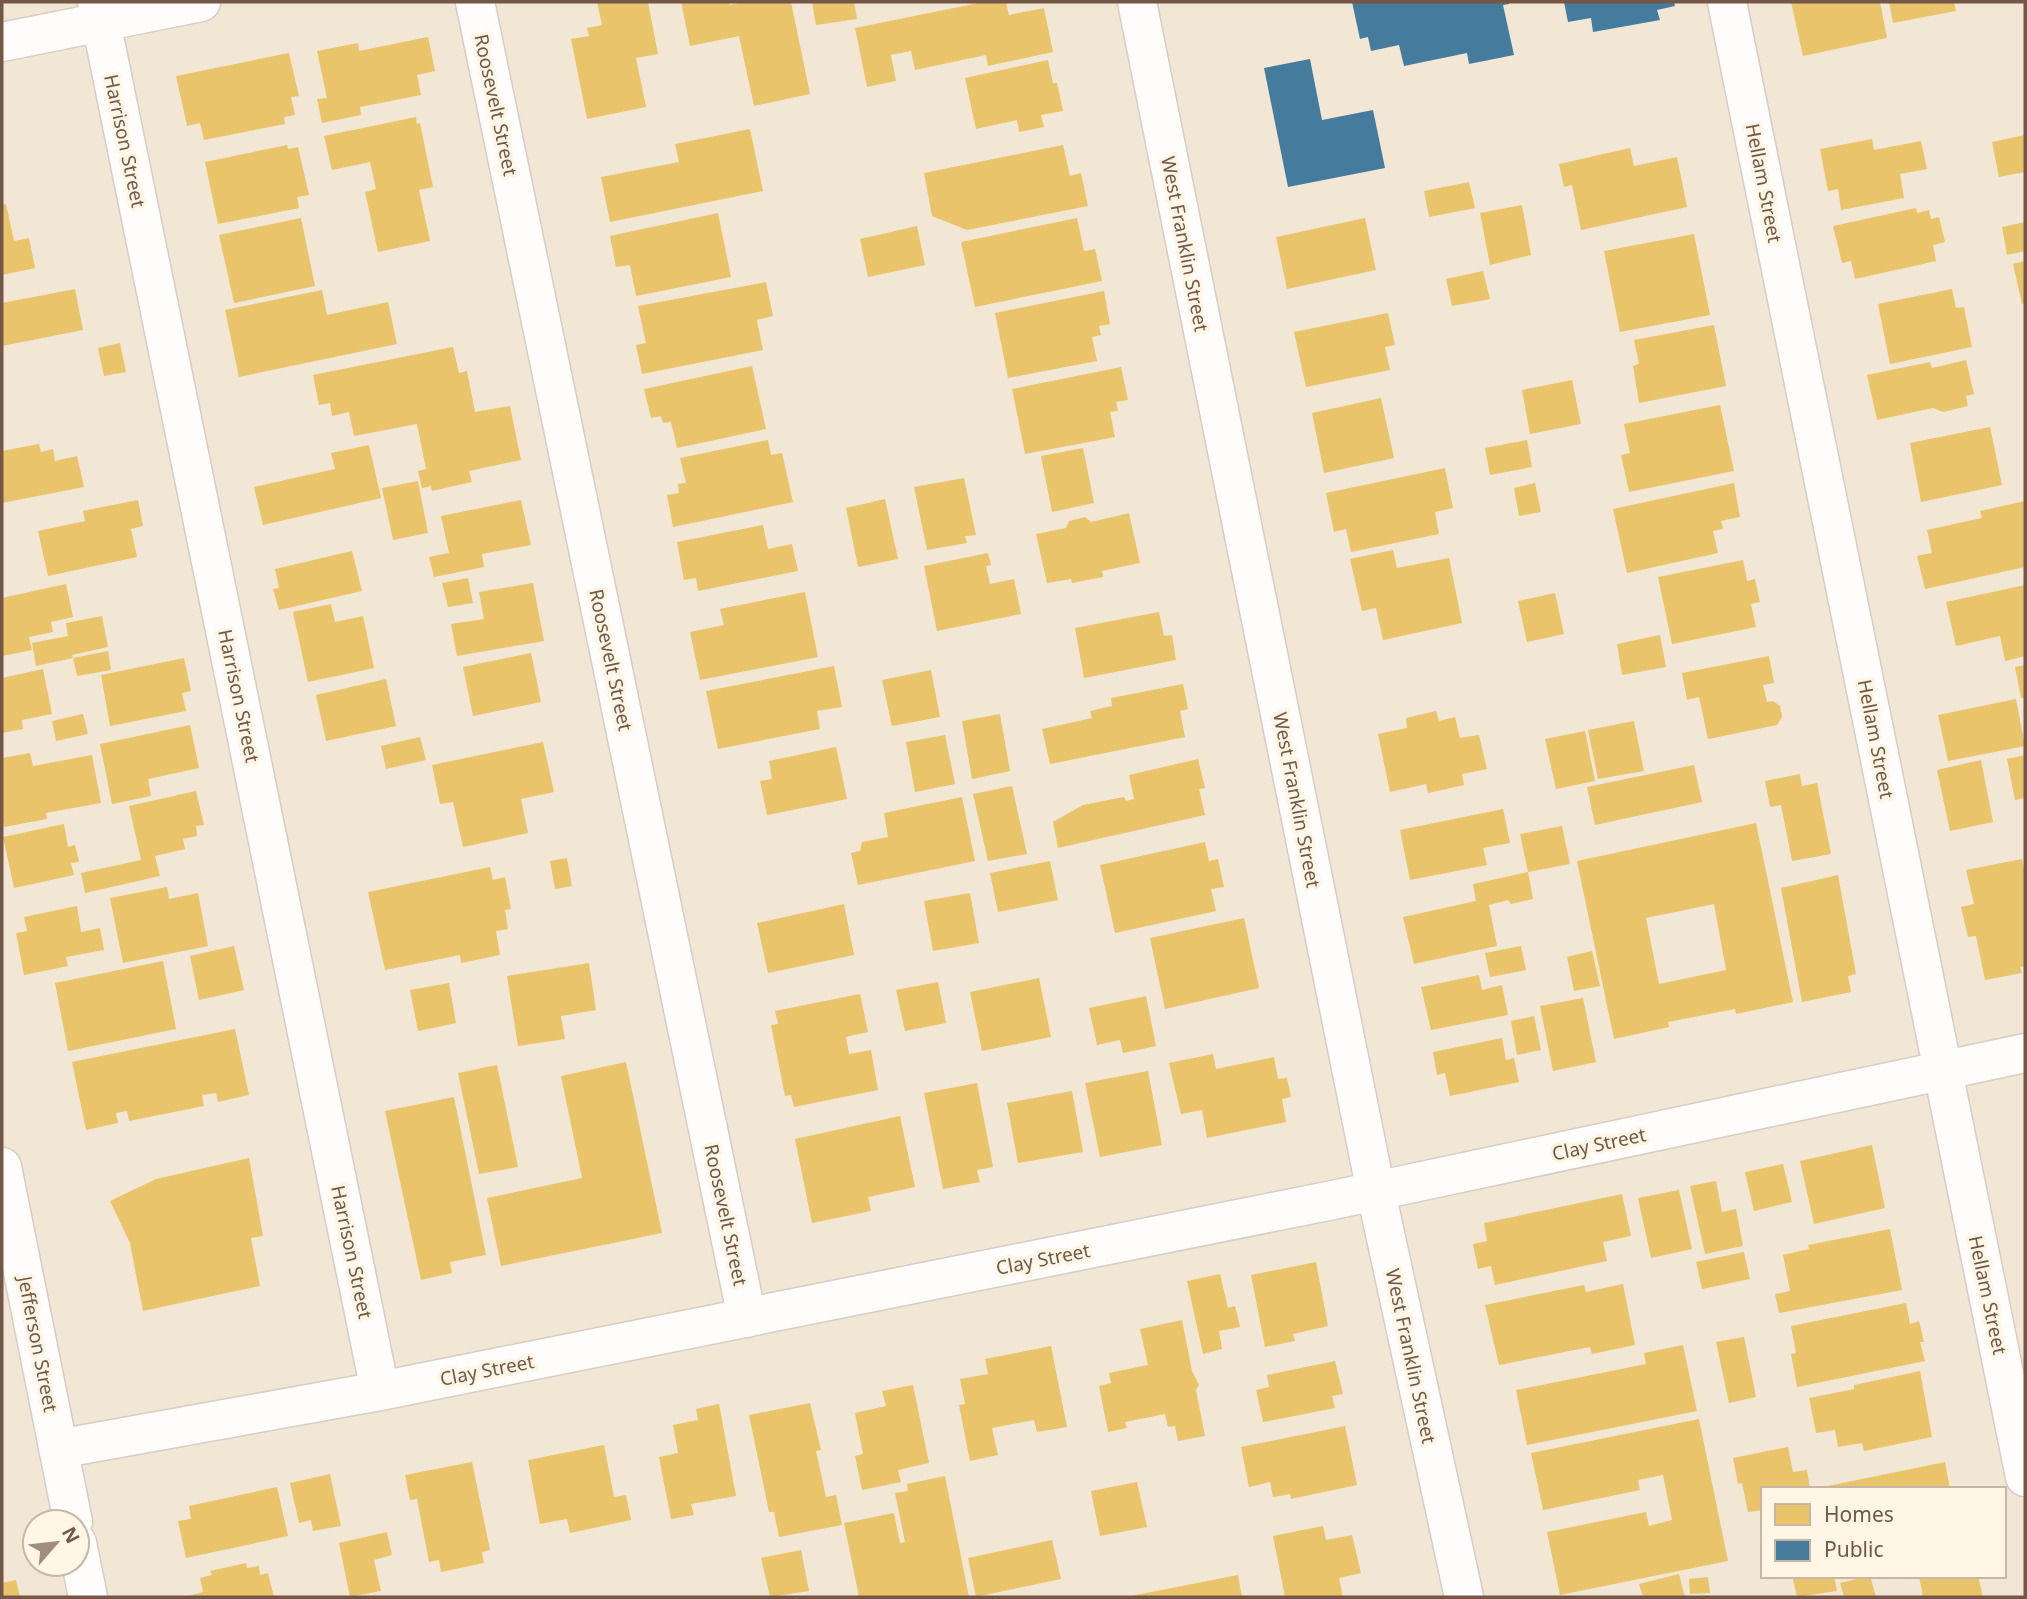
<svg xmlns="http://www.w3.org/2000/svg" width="2027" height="1599" font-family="'Noto Sans',sans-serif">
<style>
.residential{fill:#f2e6d5;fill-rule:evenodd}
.homes{fill:#e9c46a;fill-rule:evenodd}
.public{fill:#457b9d}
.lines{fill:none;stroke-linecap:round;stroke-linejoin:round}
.minor-casing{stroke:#d7cdc4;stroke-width:41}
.minor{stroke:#fefdfb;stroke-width:38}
.labels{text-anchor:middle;stroke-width:7;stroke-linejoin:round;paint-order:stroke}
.street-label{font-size:19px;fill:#745746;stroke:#fff6e6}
</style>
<rect width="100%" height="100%" fill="#f6f0e6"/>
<path class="residential" d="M2,2H2025V1597H2ZM1763,1489H2004V1576H1763ZM35,1522H77V1564H35Z"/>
<path class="homes" d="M597,2H648L658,54L636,58L646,107L587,119L571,39L589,36L587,28L602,25Z
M681,2H729L730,5L743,2H791L810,94L754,106L739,36L690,46Z
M812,2H854L857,19L816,25Z
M983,2H1006L1009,15L1044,8L1053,52L988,66L986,55L915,70L911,51L891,55L896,81L867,87L855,28Z
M1791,2H1880L1887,38L1803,56Z
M1889,2H1954L1956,11L1893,23Z
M428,37L435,71L417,75L421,95L360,107L361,115L322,123L317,99L327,98L317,51L358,43L359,51Z
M289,53L299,96L291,97L295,115L284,117L285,124L204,140L200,123L187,126L176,76Z
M1048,60L1053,83H1057L1063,111L1041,115L1044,127L1019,132L1017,120L976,129L965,78Z
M416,117L417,124L420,123L433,187L419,190L430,241L378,252L365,192L376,189L370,162L332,170L324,136Z
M750,129L763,191L610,222L601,177L679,162L675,144Z
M2025,135V172L1999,177L1992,142Z
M1872,139L1874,150L1921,141L1927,169L1900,174L1904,198L1841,210L1838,189L1828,191L1820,149Z
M287,145L288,149L298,147L309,195L297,197L299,208L218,224L205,162Z
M1063,145L1070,176L1081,173L1088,206L967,230L932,216L924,173Z
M1630,148L1634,166L1677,157L1687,207L1581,230L1572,185L1564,187L1559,164Z
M1469,182L1475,208L1429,217L1424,191Z
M6,204L14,241L29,238L35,268L2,275V205Z
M1522,205L1531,255L1490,265L1480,213Z
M1916,208L1917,213L1929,210L1931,219L1939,217L1945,242L1933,245L1936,261L1855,279L1851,261L1842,263L1833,226Z
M718,213L731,277L636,296L630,265L616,267L610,236Z
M301,218L315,286L234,303L219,235Z
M1077,218L1084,251L1095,249L1102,281L975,307L961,242Z
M1365,218L1376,270L1287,289L1276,237Z
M2025,222V251L2007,255L2002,227Z
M917,226L925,265L868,277L860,239Z
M1694,234L1710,315L1620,332L1604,251Z
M2025,261V303L2022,304L2013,264Z
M1483,271L1490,299L1452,306L1446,279Z
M766,282L773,316L757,320L763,350L642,374L636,345L646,343L638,306Z
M75,289L83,330L2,346V303Z
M1952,289L1956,308L1964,307L1972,347L1890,364L1878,304Z
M322,290L327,315L388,302L397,344L239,377L225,310Z
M1104,291L1110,324L1099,326L1101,335L1092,337L1097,361L1008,378L995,313Z
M1388,313L1395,345L1385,347L1390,370L1306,387L1294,332Z
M1714,325L1726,386L1639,403L1633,366L1639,364L1634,340Z
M120,343L126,372L104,376L98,348Z
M453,347L459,373L467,371L475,412L510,406L521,460L469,471L472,482L432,491L431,486L422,488L418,471L426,469L417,424L354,436L349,412L332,416L330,403L319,405L313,375Z
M1966,360L1974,394L1966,396L1968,406L1943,412L1933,408L1877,420L1867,375L1930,362L1932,368Z
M752,366L766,429L677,448L671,422L663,423L661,416L651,418L644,389Z
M1121,367L1128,400L1116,402L1118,411L1110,412L1115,437L1025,454L1012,389Z
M1572,380L1581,424L1530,434L1522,390Z
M1381,398L1394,458L1324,473L1312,413Z
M1720,405L1734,471L1629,492L1621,455L1630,453L1624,424Z
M1990,427L2002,485L1921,502L1910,443Z
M768,440L771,455L782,453L793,502L673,527L667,495L679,493L678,484L686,483L680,458Z
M1527,440L1532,467L1490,475L1485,448Z
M39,444L41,452L53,449L55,461L77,456L84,487L2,503V451Z
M369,445L381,498L263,525L254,487L335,469L331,453Z
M1083,448L1094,503L1052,512L1041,456Z
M1445,468L1453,508L1435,512L1439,534L1351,552L1346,529L1334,532L1326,493Z
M964,478L976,535L965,536L967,543L927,550L914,487Z
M418,481L428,533L393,540L382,488Z
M1535,483L1541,512L1519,516L1514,488Z
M1734,483L1740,517L1721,521L1723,529L1713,531L1718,553L1627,573L1613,509Z
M885,499L898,559L858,567L846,508Z
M138,500L143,526L131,529L137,557L48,576L38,531L85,521L83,511Z
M521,500L531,545L482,554L484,567L434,577L429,557L449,553L441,516Z
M2025,501V567L1925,589L1917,556L1932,553L1927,530L1982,518L1980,511Z
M1129,513L1140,563L1102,571L1103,577L1072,583L1071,579L1047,583L1036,534L1066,528L1069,521L1085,517L1091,522Z
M763,525L768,549L792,544L798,571L698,591L696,578L684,580L677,542Z
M1393,550L1397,568L1449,558L1462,623L1383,640L1376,608L1362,611L1350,559Z
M352,551L362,591L279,610L273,589L279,588L275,569Z
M988,553L991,565L986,566L990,584L1014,579L1021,614L937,631L924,566Z
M1743,560L1747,581L1755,579L1760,602L1751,604L1756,627L1672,644L1658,577Z
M468,578L473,603L448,607L442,583Z
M533,583L544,641L457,656L451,624L484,619L479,592Z
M66,584L73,617L51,622L53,632L29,637L32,650L2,656V598Z
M2025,585V656L2005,661L2000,636L1956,646L1946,602Z
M805,592L818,657L700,680L690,632L724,625L720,609Z
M1555,593L1564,634L1527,642L1518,601Z
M331,604L335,622L363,616L374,668L308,682L293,612Z
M1159,612L1164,636L1172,635L1176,660L1084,678L1075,628Z
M102,616L108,647L72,655L73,658L108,651L111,670L77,676L73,658L36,666L32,643L68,636L66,623Z
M1660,635L1666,667L1622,675L1617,644Z
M531,653L541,702L473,716L463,667Z
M1769,656L1774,683L1763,685L1767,702L1773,701L1780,706L1782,717L1777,725L1708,739L1699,697L1687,700L1682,673Z
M184,658L191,691L182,693L186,711L110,726L101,675Z
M2025,665V698H2021L2015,667Z
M834,666L842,707L817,711L820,729L718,749L706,691Z
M43,669L52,714L22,720L23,729L2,733V678Z
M931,670L940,717L892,726L882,680Z
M386,679L396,726L326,741L316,695Z
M1183,684L1188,709L1180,711L1185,737L1050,764L1042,729L1092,718L1090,711L1112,706L1111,698Z
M2016,699L2025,746L1948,761L1938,715Z
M1436,711L1439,721L1455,717L1460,738L1479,735L1487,769L1462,774L1464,785L1428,793L1426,784L1390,792L1378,734L1407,728L1406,718Z
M83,714L88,734L56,741L52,721Z
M1000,714L1010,771L972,779L962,721Z
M1634,721L1644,771L1598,779L1588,730Z
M190,725L199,768L148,779L151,796L112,804L100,744Z
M1585,731L1595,781L1556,789L1545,739Z
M945,735L955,784L915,792L906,742Z
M420,737L426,760L386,769L381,746Z
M543,742L554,792L521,799L528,833L463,847L453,802L440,804L432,765Z
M836,747L847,799L767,815L760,781L772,779L769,761Z
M30,753L33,766L92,755L101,803L46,813L47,819L4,827L2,815V758Z
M2025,755V798L2015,800L2007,759Z
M1198,759L1205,788L1199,789L1205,815L1058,848L1053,822L1083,805L1124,797L1126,801L1134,799L1129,775Z
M1981,760L1993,822L1950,831L1937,770Z
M1694,765L1702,802L1595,825L1587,787Z
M1800,774L1802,786L1817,783L1831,854L1792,861L1781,805L1770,807L1765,781Z
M1012,786L1027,854L988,861L973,794Z
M196,791L204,825L196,826L197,836L183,839L185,849L155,856L160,876L85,893L81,873L141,860L129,806Z
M962,797L975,861L858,885L851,853L860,851L862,842L888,837L884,813Z
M1503,809L1510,843L1483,848L1487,865L1410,880L1400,830Z
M1756,823L1793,1002L1736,1014L1735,1009L1668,1022L1669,1027L1614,1039L1577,861ZM1714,904L1726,970L1659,984L1646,918Z
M64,824L68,847L75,845L79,862L71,863L74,875L14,888L3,837Z
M1562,826L1570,864L1528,872L1520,834Z
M1205,842L1209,861L1218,859L1224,887L1211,889L1216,911L1115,933L1100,865Z
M567,858L572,886L555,889L550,861Z
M2022,859L2025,875V966L2020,967L2022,973L1985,980L1976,936L1968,937L1961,907L1974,904L1966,870Z
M1050,861L1058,900L998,912L990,873Z
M490,867L493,880L505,877L511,909L505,910L508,929L496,931L500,955L461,963L460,955L385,970L368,892Z
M1528,872L1533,899L1511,904L1508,900L1489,905L1497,946L1414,964L1403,917L1476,901L1473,884Z
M1838,875L1856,974L1848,976L1851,992L1802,1002L1781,888Z
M167,887L169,899L198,893L208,946L123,963L110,898Z
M970,893L979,943L933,951L924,901Z
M844,904L854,955L768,973L757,923Z
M77,906L81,932L100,928L104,950L66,957L68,966L24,975L16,933L27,931L24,917Z
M1244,918L1259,988L1165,1009L1150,938Z
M234,946L244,990L199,1000L190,956Z
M1521,946L1526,970L1490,977L1485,953Z
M1592,951L1600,986L1574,991L1567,957Z
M163,961L176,1029L68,1051L55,983Z
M589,963L596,1010L561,1016L565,1039L518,1046L507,976Z
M1479,975L1482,990L1502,985L1508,1015L1431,1030L1421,987Z
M1039,978L1051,1037L982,1051L970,992Z
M938,982L946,1023L905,1031L896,990Z
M449,983L456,1023L418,1031L410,990Z
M860,994L868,1032L846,1037L849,1054L871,1050L878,1090L794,1107L791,1095L785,1096L771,1025L778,1024L775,1011Z
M1146,996L1156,1046L1123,1053L1120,1040L1097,1045L1089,1008Z
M1583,998L1596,1062L1553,1071L1540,1006Z
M1534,1016L1541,1050L1517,1055L1511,1021Z
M235,1029L249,1095L218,1102L216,1093L202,1095L204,1106L129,1121L127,1111L116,1113L118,1123L86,1130L72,1062Z
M1502,1038L1506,1060L1514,1058L1519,1082L1450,1096L1445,1073L1437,1075L1433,1052Z
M1213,1054L1216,1069L1274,1057L1278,1079L1287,1078L1291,1097L1282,1099L1286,1122L1207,1138L1202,1110L1181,1114L1169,1063Z
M626,1062L662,1233L501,1266L487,1198L582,1178L561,1076Z
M497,1065L518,1167L479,1174L458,1073Z
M1148,1071L1162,1145L1100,1157L1085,1083Z
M977,1083L993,1167L977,1170L980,1182L943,1189L924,1093Z
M1072,1091L1083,1152L1018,1163L1007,1103Z
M454,1097L486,1255L450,1262L452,1273L421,1280L385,1111Z
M900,1116L915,1187L868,1197L871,1211L812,1223L795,1139Z
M1872,1145L1885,1208L1814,1224L1800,1161Z
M249,1158L263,1236L251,1238L260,1286L143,1311L130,1243L110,1201L156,1179Z
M1783,1164L1792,1202L1754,1211L1745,1172Z
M1716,1181L1722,1212L1736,1209L1743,1246L1705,1254L1690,1186Z
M1679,1190L1692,1249L1651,1258L1638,1198Z
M1622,1194L1631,1236L1603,1242L1607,1261L1495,1285L1491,1266L1478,1269L1473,1244L1487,1241L1484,1223Z
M1890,1229L1902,1290L1779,1313L1775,1294L1790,1291L1783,1255L1809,1249L1808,1245Z
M1744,1252L1750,1279L1702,1289L1696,1262Z
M1316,1262L1328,1326L1293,1334L1295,1341L1265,1347L1251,1275Z
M1220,1274L1228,1308L1235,1306L1240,1327L1219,1331L1222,1349L1203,1354L1187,1281Z
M1623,1284L1635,1345L1592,1354L1590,1347L1499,1365L1485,1305L1584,1285L1586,1292Z
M1906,1303L1910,1324L1919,1321L1924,1342H1920L1925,1361L1797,1387L1791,1354L1796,1353L1791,1326Z
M1182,1320L1192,1371L1199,1385L1196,1390L1205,1436L1178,1441L1175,1426L1168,1427L1165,1414L1125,1422L1127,1428L1108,1432L1099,1386L1111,1383L1109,1373L1148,1365L1140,1329Z
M1744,1337L1756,1397L1729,1403L1716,1342Z
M1683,1345L1697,1411L1527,1445L1516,1390L1646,1364L1644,1353Z
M1051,1346L1067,1427L1037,1432L1034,1420L992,1428L998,1455L970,1461L959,1405L965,1404L960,1379L988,1374L985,1359Z
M1335,1361L1343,1394L1332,1396L1335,1408L1263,1422L1256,1390L1269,1387L1267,1375Z
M1920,1371L1932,1437L1864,1451L1862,1443L1838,1447L1835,1430L1816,1433L1809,1398L1854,1389V1385Z
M913,1385L929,1463L898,1470L901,1482L862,1490L855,1456L863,1454L855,1413L886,1406L882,1391Z
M810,1403L821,1450L816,1451L826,1497L836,1495L842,1525L779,1537L774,1512H769L749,1415Z
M719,1404L736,1496L691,1504L694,1515L671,1519L659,1457L678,1453L673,1425L698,1420L696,1409Z
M1699,1419L1728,1561L1560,1595L1547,1532L1646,1512L1649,1526L1672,1520L1663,1475L1638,1480L1640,1490L1543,1510L1531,1453Z
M1345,1426L1357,1485L1291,1499L1290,1494L1273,1497L1270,1482L1249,1487L1241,1447Z
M604,1445L614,1497L626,1495L631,1520L570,1533L567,1519L540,1524L528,1460Z
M1788,1447L1793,1472L1807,1470L1810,1489H1763V1510L1748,1512L1742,1483L1738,1484L1733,1458Z
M472,1462L490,1550L482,1552L484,1563L441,1572L439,1560L429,1562L417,1499L410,1500L405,1475Z
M1945,1462L1950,1489H1828V1486Z
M330,1474L341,1526L313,1531L311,1520L299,1523L290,1483Z
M945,1476L969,1597H859L844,1523L894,1513L900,1543L905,1542L895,1493L908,1491L907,1484Z
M1137,1482L1147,1527L1100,1536L1091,1491Z
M277,1487L288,1536L186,1558L178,1521L191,1519L189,1506Z
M1323,1526L1326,1540L1352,1535L1361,1573L1339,1578L1343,1597H1285L1273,1536Z
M387,1532L392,1555L374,1560L381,1591L350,1597L339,1543Z
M1052,1540L1061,1579L976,1597L968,1558Z
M801,1550L809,1591L770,1597L761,1558Z
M246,1563L247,1568L259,1566L260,1575L268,1573L274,1597H185L203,1592L200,1578L212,1575L210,1571Z
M1679,1574L1685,1597H1643L1639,1584Z
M1238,1575L1242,1597H1131V1596Z
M1792,1576H1834L1837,1591L1797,1597Z
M1870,1576L1876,1597H1844L1840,1583Z
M1919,1576H1978L1983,1597H1923Z
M1708,1577L1710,1593L1690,1594L1689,1579Z
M16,1580L20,1597H2V1583Z"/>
<path class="public" d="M1352,2H1509V4L1503,5L1514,55L1469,64L1467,53L1404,66L1399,45L1371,51L1368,37L1360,39Z
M1564,2H1674L1675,6L1657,10L1660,20L1593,32L1591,18L1568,22Z
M1310,59L1322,120L1373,110L1385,168L1288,187L1264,68Z"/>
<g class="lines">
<defs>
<path id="minor" d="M97,2L380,1391
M475,2L747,1318
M1137,2L1376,1192L1464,1597
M1727,2L2025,1477
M2,42L201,2
M2,1167L73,1522
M58,1449L380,1391L1333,1200L2025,1053
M77,1543L88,1597"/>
</defs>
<use href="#minor" class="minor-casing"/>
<use href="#minor" class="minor"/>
</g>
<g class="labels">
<g class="street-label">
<text transform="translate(496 105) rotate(78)" y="7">Roosevelt Street</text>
<text transform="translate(125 141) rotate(78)" y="7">Harrison Street</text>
<text transform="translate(1764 183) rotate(79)" y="7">Hellam Street</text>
<text transform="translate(1185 244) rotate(79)" y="7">West Franklin Street</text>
<text transform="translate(611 660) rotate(78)" y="7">Roosevelt Street</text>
<text transform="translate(239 696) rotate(78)" y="7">Harrison Street</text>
<text transform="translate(1876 739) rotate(79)" y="7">Hellam Street</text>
<text transform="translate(1297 800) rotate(79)" y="7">West Franklin Street</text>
<text transform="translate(1599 1144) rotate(-12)" y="7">Clay Street</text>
<text transform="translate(726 1215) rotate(78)" y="7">Roosevelt Street</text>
<text transform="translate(352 1252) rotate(78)" y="7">Harrison Street</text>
<text transform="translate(1043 1259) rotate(-11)" y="7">Clay Street</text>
<text transform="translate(1988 1295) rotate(78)" y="7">Hellam Street</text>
<text transform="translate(38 1344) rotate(79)" y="7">Jefferson Street</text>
<text transform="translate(1411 1356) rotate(78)" y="7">West Franklin Street</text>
<text transform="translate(487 1370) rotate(-11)" y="7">Clay Street</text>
</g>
</g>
<rect width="2027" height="1599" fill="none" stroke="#745746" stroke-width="7"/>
<rect x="1761" y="1487" width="245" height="91" fill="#fff6e6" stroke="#c7b6a6" stroke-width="2"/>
<rect x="1775" y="1504" width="35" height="21" fill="#e9c46a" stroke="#c7b6a6" stroke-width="2"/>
<text x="1824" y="1522" font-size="21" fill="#745746">Homes</text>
<rect x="1775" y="1540" width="35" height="21" fill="#457b9d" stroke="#c7b6a6" stroke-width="2"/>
<text x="1824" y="1557" font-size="21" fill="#745746">Public</text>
<g transform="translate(56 1543) rotate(62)"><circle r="33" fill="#fff6e6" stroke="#c7b6a6" stroke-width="2"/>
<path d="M0-5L12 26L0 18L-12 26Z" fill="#a28d7e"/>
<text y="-10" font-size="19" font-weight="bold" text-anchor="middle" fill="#745746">N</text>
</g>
</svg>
